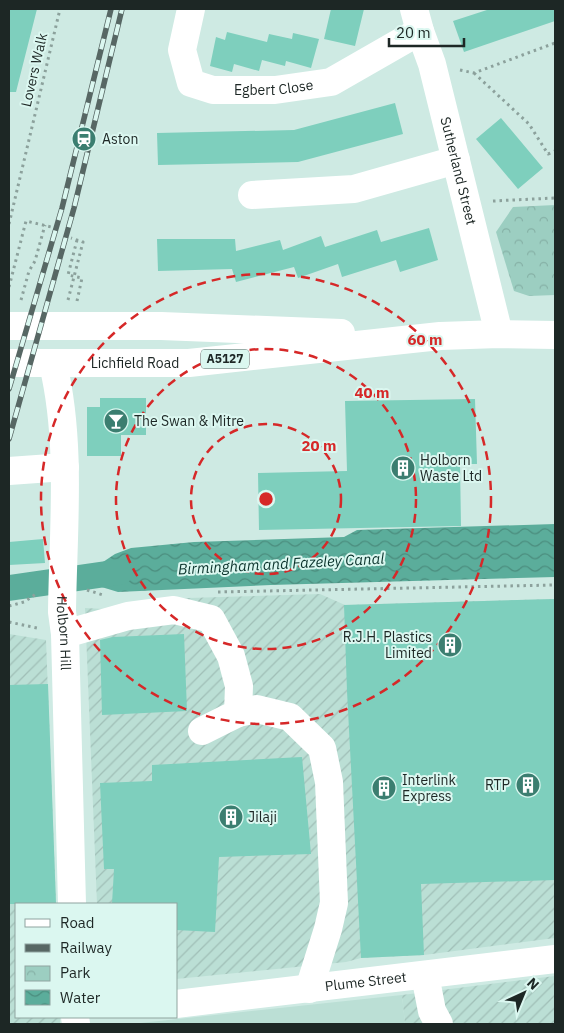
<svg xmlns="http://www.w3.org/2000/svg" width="564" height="1033" font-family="'IBM Plex Sans',sans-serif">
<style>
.built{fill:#bbdfd5}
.industrial{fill:url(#industrial-furrows)}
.park{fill:url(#park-crowns)}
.water{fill:url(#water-waves)}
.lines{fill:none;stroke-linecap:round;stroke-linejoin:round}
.canal{stroke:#5bad9b;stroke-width:26}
.building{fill:#7ecfbd}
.path{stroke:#8ca19c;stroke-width:3;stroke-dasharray:2.5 4;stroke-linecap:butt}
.minor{stroke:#fff;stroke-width:28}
.major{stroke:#fff;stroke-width:28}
.rail-casing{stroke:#576764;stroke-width:5.5}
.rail{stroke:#dbf7f0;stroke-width:4;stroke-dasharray:11;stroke-linecap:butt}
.ring{fill:none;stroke:#d62828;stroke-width:2.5;stroke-dasharray:9 6}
.labels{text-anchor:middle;stroke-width:4;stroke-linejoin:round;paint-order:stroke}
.shield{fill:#dbf7f0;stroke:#566562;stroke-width:1}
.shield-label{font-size:12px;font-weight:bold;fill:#1d2725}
.street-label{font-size:14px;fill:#1d2725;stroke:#dbf7f0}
.poi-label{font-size:14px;fill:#1d2725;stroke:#dbf7f0;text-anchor:start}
.water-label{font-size:15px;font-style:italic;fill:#0a322b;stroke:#dbf7f0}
.centre{fill:#d62828;stroke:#dbf7f0;stroke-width:2.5}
.ring-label{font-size:15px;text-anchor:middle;font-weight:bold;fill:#d62828;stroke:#dbf7f0;stroke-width:4;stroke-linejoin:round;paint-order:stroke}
</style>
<defs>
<pattern id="industrial-furrows" width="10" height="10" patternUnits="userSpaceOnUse" patternTransform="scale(1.25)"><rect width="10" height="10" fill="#bbdfd5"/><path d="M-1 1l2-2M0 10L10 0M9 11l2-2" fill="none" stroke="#a0bfb7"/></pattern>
<pattern id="park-crowns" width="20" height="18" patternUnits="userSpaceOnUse" patternTransform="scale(1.25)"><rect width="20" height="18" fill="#9ccec1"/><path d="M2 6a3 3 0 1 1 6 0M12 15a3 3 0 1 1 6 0" fill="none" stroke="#86b1a6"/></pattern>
<pattern id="water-waves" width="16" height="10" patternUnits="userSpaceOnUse" patternTransform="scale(1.25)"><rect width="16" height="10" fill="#5bad9b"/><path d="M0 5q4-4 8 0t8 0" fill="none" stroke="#4b8d7e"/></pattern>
</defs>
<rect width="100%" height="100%" fill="#ceeae3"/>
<path class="built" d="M402,995L405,1024H131Z"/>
<path class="industrial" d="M320,594L345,605L555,599V938L424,955L361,958L346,962L176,979V904H97L85,608L122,610L136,602L188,598Z
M9,634L46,640L56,904H16V1017H60V1024H9Z
M555,976V1024H405L402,995Z"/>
<path class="park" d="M555,205V295L529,296L514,291L496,232L513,207Z"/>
<path class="water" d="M555,524V577L271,585L118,592L85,582L86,572L91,570L115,554L131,548L194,542L344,537L357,530Z"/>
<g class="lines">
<path class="canal" d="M9,588L120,572"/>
</g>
<path class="building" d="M9,9H37L16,92H9Z
M331,9H364L355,46L324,39Z
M490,9H555V21L464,52L453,21Z
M227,32L267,42L269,34L292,39L293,33L319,39L311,68L286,61L285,66L262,60L259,71L234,64L232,72L210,66L216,37L225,40Z
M395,103L403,134L298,162L158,165L157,133L294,130Z
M501,118L543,168L518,189L476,139Z
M429,228L438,260L400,272L396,260L342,277L338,264L298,278L294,267L236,282L232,269L158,271L157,239H235L236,251L280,240L283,250L321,236L325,247L377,230L381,242Z
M100,398H146V435H121V456H87V407H100Z
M475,399L477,464H460L461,526L259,530L258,473L347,471L345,401Z
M43,539L45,563L9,565V542Z
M555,599V880L421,884L424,955L361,958L347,691L344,605Z
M184,634L187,711L102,715L100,640L113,637Z
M48,684L56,904H9V685Z
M302,757L311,854L219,857L215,932L176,930V904H112L114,869H104L100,783L152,781V765Z"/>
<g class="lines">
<path class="path" d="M460,70L474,73L555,43
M474,73L529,124L548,154L555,151
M493,201L555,198
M9,224L60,9
M9,287L26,221L51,227
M21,300L29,271L35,261L45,225
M68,300L83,242L71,238
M77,301L82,278L68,275L77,240
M87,590L103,595
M218,592L555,585
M9,606L24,602L36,594
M9,622L37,628"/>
<g class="minor">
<path id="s1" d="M191,9L182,50L191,83L213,90H275L331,82L420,31"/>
<path id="s2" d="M414,9L420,31L432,64L499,334"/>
<path d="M252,195L354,189L456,160"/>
<path id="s3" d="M53,364C72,444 63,530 62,612L65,634L72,904"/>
<path d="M9,471L65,467"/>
<path d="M65,634L128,616L174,610L211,619L231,656L239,686L238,713L202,731"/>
<path d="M238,713L257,709L290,717L322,748L329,782L334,903L328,929L309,989"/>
<path d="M425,975L432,1011L439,1024"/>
<path id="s4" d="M176,1004L555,959"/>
<path d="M75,1017L76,1024"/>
</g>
<g class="major">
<path d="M9,326H161L341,333"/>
<path id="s5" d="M9,363H189L440,336L499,334L555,335"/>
</g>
<defs>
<path id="rail" d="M9,389L62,208L111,9
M9,439L74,208L122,9"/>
</defs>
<use href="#rail" class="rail-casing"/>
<use href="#rail" class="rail"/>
</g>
<g class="ring">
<circle cx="266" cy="499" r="75"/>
<circle cx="266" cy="499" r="150"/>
<circle cx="266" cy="499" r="225"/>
</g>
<defs>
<symbol id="station-disc" viewBox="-11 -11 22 22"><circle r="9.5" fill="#3b7e70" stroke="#dbf7f0"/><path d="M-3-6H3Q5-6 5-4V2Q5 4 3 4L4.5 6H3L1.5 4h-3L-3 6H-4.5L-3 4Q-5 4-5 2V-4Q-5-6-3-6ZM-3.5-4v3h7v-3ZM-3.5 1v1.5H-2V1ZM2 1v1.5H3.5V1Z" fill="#fff"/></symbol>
<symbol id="bar-disc" viewBox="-11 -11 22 22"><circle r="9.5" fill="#3b7e70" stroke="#dbf7f0"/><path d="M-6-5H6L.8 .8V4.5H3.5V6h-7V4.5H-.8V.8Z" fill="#fff"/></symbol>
<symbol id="building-disc" viewBox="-11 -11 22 22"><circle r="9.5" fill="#3b7e70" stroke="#dbf7f0"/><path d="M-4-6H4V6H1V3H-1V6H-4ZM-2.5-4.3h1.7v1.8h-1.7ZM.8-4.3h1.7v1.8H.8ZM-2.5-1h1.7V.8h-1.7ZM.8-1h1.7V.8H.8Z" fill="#fff"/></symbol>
</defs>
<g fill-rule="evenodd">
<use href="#station-disc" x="70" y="125" width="28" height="28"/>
<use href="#bar-disc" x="102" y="407" width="28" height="28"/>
<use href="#building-disc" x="389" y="454" width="28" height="28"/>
<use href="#building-disc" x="436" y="631" width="28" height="28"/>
<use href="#building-disc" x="514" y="771" width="28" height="28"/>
<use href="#building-disc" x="370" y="774" width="28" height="28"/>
<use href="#building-disc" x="217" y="803" width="28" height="28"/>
</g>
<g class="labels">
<rect class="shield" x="201" y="349.5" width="48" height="19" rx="4"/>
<g class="shield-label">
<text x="225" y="363">A5127</text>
</g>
<g class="street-label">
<text transform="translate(34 70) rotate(-77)" y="5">Lovers Walk</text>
<text dy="5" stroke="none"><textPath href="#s1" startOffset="160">Egbert Close</textPath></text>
<text dy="5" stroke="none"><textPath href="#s2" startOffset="168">Sutherland Street</textPath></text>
<text dy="5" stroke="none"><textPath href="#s5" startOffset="126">Lichfield Road</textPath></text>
<text dy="5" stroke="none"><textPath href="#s3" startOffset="270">Holborn Hill</textPath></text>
<text dy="5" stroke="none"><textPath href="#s4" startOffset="191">Plume Street</textPath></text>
</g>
<g class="poi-label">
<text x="102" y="144">Aston</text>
<text x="134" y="426">The Swan &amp; Mitre</text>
<text x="420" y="465">Holborn<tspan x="420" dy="16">Waste Ltd</tspan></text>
<text x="432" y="642" text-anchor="end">R.J.H. Plastics<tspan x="432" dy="16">Limited</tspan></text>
<text x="402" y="785">Interlink<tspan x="402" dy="16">Express</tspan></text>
<text x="510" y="790" text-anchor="end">RTP</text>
<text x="248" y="822">Jilaji</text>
</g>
<g class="water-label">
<text transform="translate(281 564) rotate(-3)" y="5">Birmingham and Fazeley Canal</text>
</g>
</g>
<circle cx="266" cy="499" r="8" class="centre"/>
<g class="ring-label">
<text x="425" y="345">60 m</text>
<text x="372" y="398">40 m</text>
<text x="319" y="451">20 m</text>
</g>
<rect width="564" height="1033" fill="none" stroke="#1d2725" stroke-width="20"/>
<rect x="15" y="903" width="162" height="115" fill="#dbf7f0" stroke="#8fa49f"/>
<rect x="25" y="919" width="25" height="8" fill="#ffffff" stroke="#8fa49f"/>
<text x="60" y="928" font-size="15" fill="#1d2725">Road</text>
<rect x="25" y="944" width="25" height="8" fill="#576764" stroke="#8fa49f"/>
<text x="60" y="953" font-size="15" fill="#1d2725">Railway</text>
<rect x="25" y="966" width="25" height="15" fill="url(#park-crowns)" stroke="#8fa49f"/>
<text x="60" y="978" font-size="15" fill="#1d2725">Park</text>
<rect x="25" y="990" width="25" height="15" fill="url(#water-waves)" stroke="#8fa49f"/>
<text x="60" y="1003" font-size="15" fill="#1d2725">Water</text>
<g transform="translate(524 993) rotate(44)" stroke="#dbf7f0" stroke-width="4" paint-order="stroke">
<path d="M0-4L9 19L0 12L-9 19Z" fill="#1d2725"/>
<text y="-8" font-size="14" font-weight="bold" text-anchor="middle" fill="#1d2725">N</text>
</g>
<path d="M389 38v8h75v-8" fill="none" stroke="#1d2725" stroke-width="2.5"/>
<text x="396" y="38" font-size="15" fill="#1d2725" stroke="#dbf7f0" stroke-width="4" paint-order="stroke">20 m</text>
</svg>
